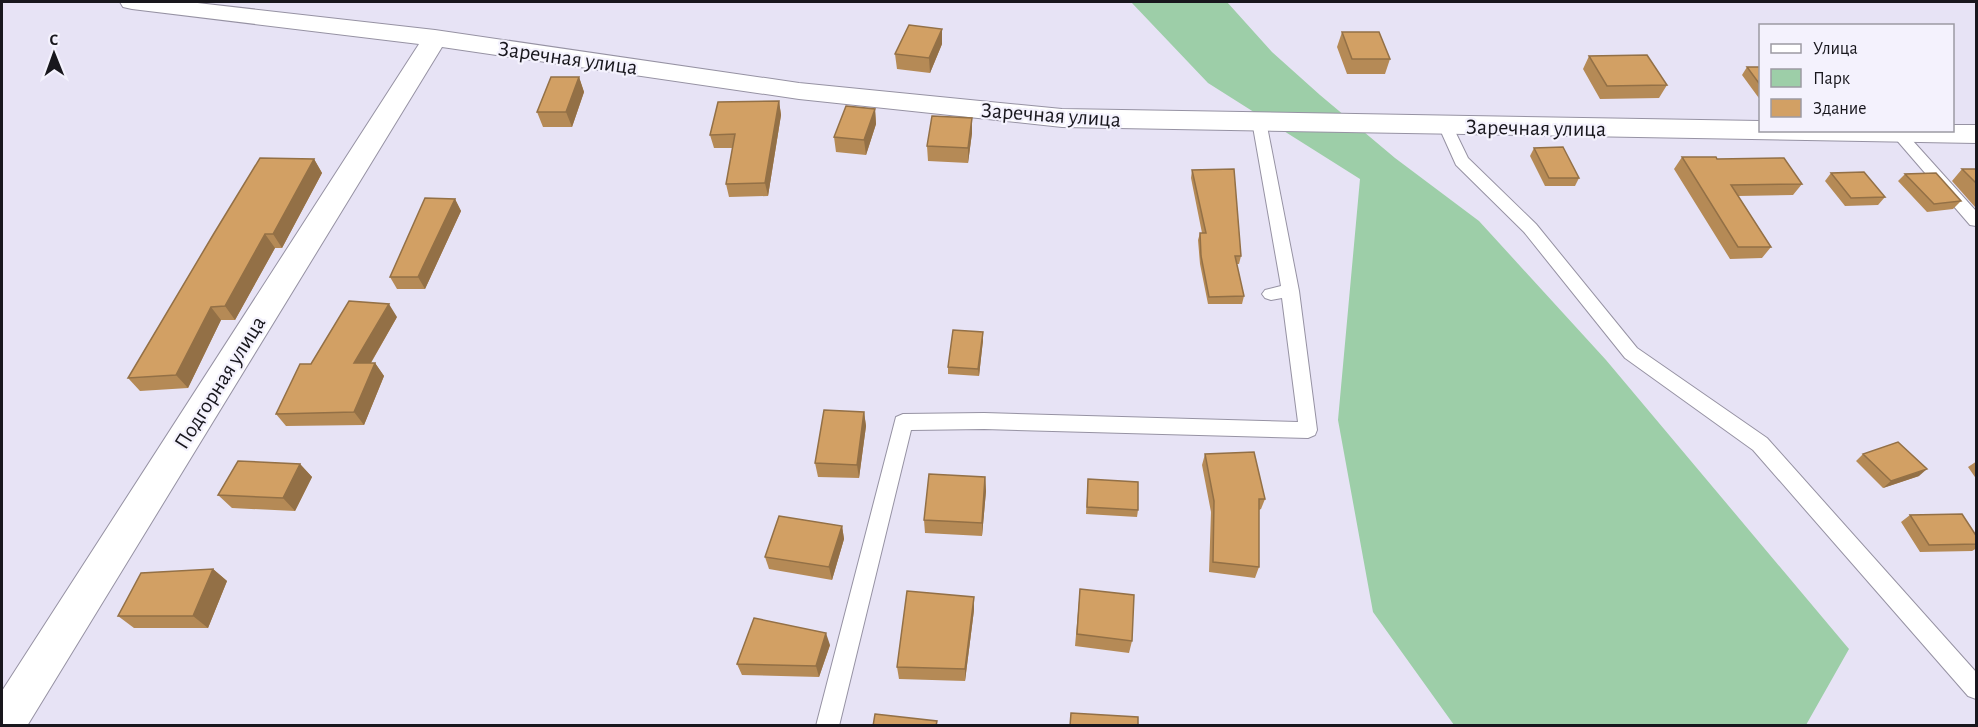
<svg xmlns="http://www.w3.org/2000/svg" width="1978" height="727" font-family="'Alegreya Sans',sans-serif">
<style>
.green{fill:#9dcea8}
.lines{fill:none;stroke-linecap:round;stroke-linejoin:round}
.service-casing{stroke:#9692a3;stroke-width:2}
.minor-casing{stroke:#9692a3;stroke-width:2}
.service{fill:#fff;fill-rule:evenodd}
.minor{fill:#fff;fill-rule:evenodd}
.wall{fill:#b58a56}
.shaded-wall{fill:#937046}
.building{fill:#d2a064;stroke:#937046;stroke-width:1.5}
.labels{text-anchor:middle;stroke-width:4.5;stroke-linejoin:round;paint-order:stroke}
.street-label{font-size:22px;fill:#18171d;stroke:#f4f2fd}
</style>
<rect width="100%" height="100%" fill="#e7e3f5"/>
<path class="green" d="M1131,2H1227L1272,52L1320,95L1395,158L1479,221L1606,360L1849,649L1806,725H1454L1373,612L1338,420L1360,179L1208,83Z"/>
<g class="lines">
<defs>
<path id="service" d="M1259,116L1266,121L1299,291L1317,430L1315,435L1308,438L984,429L911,430L839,726H816L896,417L903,414L984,413L1298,422L1282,298L1271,300L1265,298L1262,294L1265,290L1281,286L1252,121Z
M1445,120L1452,125L1468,158L1536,224L1637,348L1767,438L1976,672V699L1968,696L1753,450L1625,358L1524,232L1456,165L1438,125Z
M1894,130L1904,131L1976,211V226L1970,225L1894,137L1892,134Z"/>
<path id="minor" d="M120,2H189L435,30L799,83L1062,109L1760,121V130H1952V125H1976V143L1062,127L799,99L442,47L27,726H2V691L419,44L132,9L123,7Z"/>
</defs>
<use href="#service" class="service-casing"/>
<use href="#minor" class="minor-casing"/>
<use href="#service" class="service"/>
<use href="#minor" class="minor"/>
</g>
<path class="wall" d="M1342,32L1390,59L1385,74H1347L1337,47Z
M942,44L930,73L897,69L895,54Z
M1589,56L1667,85L1659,98L1600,99L1583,69Z
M1747,67H1761V101L1742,75Z
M579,77L584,92L572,127H543L537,112Z
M779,101L781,115L768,196L729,197L726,184L733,148H714L710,135Z
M875,109L876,124L866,155L836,152L834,137Z
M972,118V133L968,163L928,161L927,146Z
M1534,148L1579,178L1575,186H1545L1530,156Z
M1682,157L1717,159L1802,184L1793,195L1738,196L1771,247L1762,258L1730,259L1674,169Z
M314,159L322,173L282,248H275L235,320H221L188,388L140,391L128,378Z
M1962,169H1977V207H1975L1952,181Z
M1192,170L1241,256L1239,264H1236L1244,296L1242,304H1208L1200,264L1198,240L1200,233H1202L1191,178Z
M1831,173L1885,197L1878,205L1845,206L1825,181Z
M1905,174L1961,201L1953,209L1927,212L1898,181Z
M455,199L461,211L425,289H397L390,277Z
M397,317L371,363H375L384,376L364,425L286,426L276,414L311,364Z
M983,340L979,376L948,374V367Z
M864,412L866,426L859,478L818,477L815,463Z
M1205,454L1265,499L1261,509L1259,510V567L1255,578L1209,572L1211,512L1202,465Z
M1863,454L1919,476L1883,488L1856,461Z
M1977,461V480L1968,467Z
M300,464L312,477L295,511L232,508L218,495Z
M985,477L986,491L982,536L925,533L924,520Z
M1088,479L1138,510L1137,517L1086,514Z
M1910,515L1977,537V548L1972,551L1920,552L1901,522Z
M842,526L844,539L832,580L769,569L765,557Z
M213,569L227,581L208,628H134L118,616Z
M1080,589L1132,641L1129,653L1075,646Z
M974,610L965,681L899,679L897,667Z
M830,645L819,677L742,675L737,664Z"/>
<path class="shaded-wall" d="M942,29V44L930,73L929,58Z
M579,77L584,92L572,127L566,112Z
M779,101L781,115L768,196L765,183Z
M875,109L876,124L866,155L864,140Z
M972,118V133L968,163V148Z
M314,159L322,173L282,248L273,234Z
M455,199L461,211L425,289L418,277Z
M265,234L275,248L235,320L225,306Z
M389,304L397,317L363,376L354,363Z
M211,307L221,320L188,388L176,375Z
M983,332V340L979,376L978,369Z
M375,363L384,376L364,425L354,412Z
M864,412L866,426L859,478L857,465Z
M300,464L312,477L295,511L283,498Z
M1927,469L1919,476L1883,488L1891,481Z
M985,477L986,491L982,536V523Z
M842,526L844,539L832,580L829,567Z
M213,569L227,581L208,628L193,616Z
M974,597V610L965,681V669Z
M826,633L830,645L819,677L816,666Z"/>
<path class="building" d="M909,25L942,29L929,58L895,54Z
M1342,32H1379L1390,59H1352Z
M1647,55L1667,85L1607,86L1589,56Z
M1747,67H1761V86Z
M551,77H579L566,112H537Z
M779,101L765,183L726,184L735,134L710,135L718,102Z
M846,106L875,109L864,140L834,137Z
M932,116L972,118L968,148L927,146Z
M1563,147L1579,178H1549L1534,148Z
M1682,157H1716L1717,159L1784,158L1802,184L1731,185L1771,247H1738Z
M260,158L314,159L273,234H265L225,306L211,307L176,375L128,378L213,235Z
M1234,169L1241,256H1235L1244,296L1209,297L1201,256L1200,233H1206L1192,170Z
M1962,169H1977V184Z
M1864,172L1885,197L1851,198L1831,173Z
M1936,173L1961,201L1934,204L1905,174Z
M425,198L455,199L418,277H390Z
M349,301L389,304L354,363H375L354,412L276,414L300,364H311Z
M953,330L983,332L978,369L948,367Z
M824,410L864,412L857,465L815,463Z
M1898,442L1927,469L1891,481L1863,454Z
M1254,452L1265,499H1259V567L1213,562L1214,501L1205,454Z
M238,461L300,464L283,498L218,495Z
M929,474L985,477L982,523L924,520Z
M1088,479L1138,482V510L1087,507Z
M1962,514L1977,537V544L1929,545L1910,515Z
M779,516L842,526L829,567L765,557Z
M213,569L193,616H118L141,573Z
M1080,589L1134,595L1132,641L1077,634Z
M907,591L974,597L965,669L897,667Z
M754,618L826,633L816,666L737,664Z
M1071,713L1138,717V726H1070Z
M875,714L937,721L936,726H873Z"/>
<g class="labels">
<g class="street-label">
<text transform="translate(568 57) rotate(8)" y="8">Заречная улица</text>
<text transform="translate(1051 114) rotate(4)" y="8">Заречная улица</text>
<text transform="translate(1536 127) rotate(1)" y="8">Заречная улица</text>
<text transform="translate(219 382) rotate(-58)" y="8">Подгорная улица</text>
</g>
</g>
<rect width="1978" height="727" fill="none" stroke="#18171d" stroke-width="6"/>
<rect x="1759" y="24" width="195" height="108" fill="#f4f2fd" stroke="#9c9aa3" stroke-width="1.5"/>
<rect x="1771" y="44" width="30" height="9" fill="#ffffff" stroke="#9c9aa3" stroke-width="1.5"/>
<text x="1813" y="54" font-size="18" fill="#18171d">Улица</text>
<rect x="1771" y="69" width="30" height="18" fill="#9dcea8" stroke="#9c9aa3" stroke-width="1.5"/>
<text x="1813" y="84" font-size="18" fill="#18171d">Парк</text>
<rect x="1771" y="99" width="30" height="18" fill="#d2a064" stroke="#9c9aa3" stroke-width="1.5"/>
<text x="1813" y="114" font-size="18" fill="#18171d">Здание</text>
<g transform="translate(54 54) rotate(359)" stroke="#f4f2fd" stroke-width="4.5" paint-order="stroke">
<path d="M0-4.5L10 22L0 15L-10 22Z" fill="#18171d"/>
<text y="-9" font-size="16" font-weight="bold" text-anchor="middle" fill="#18171d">С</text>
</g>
</svg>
